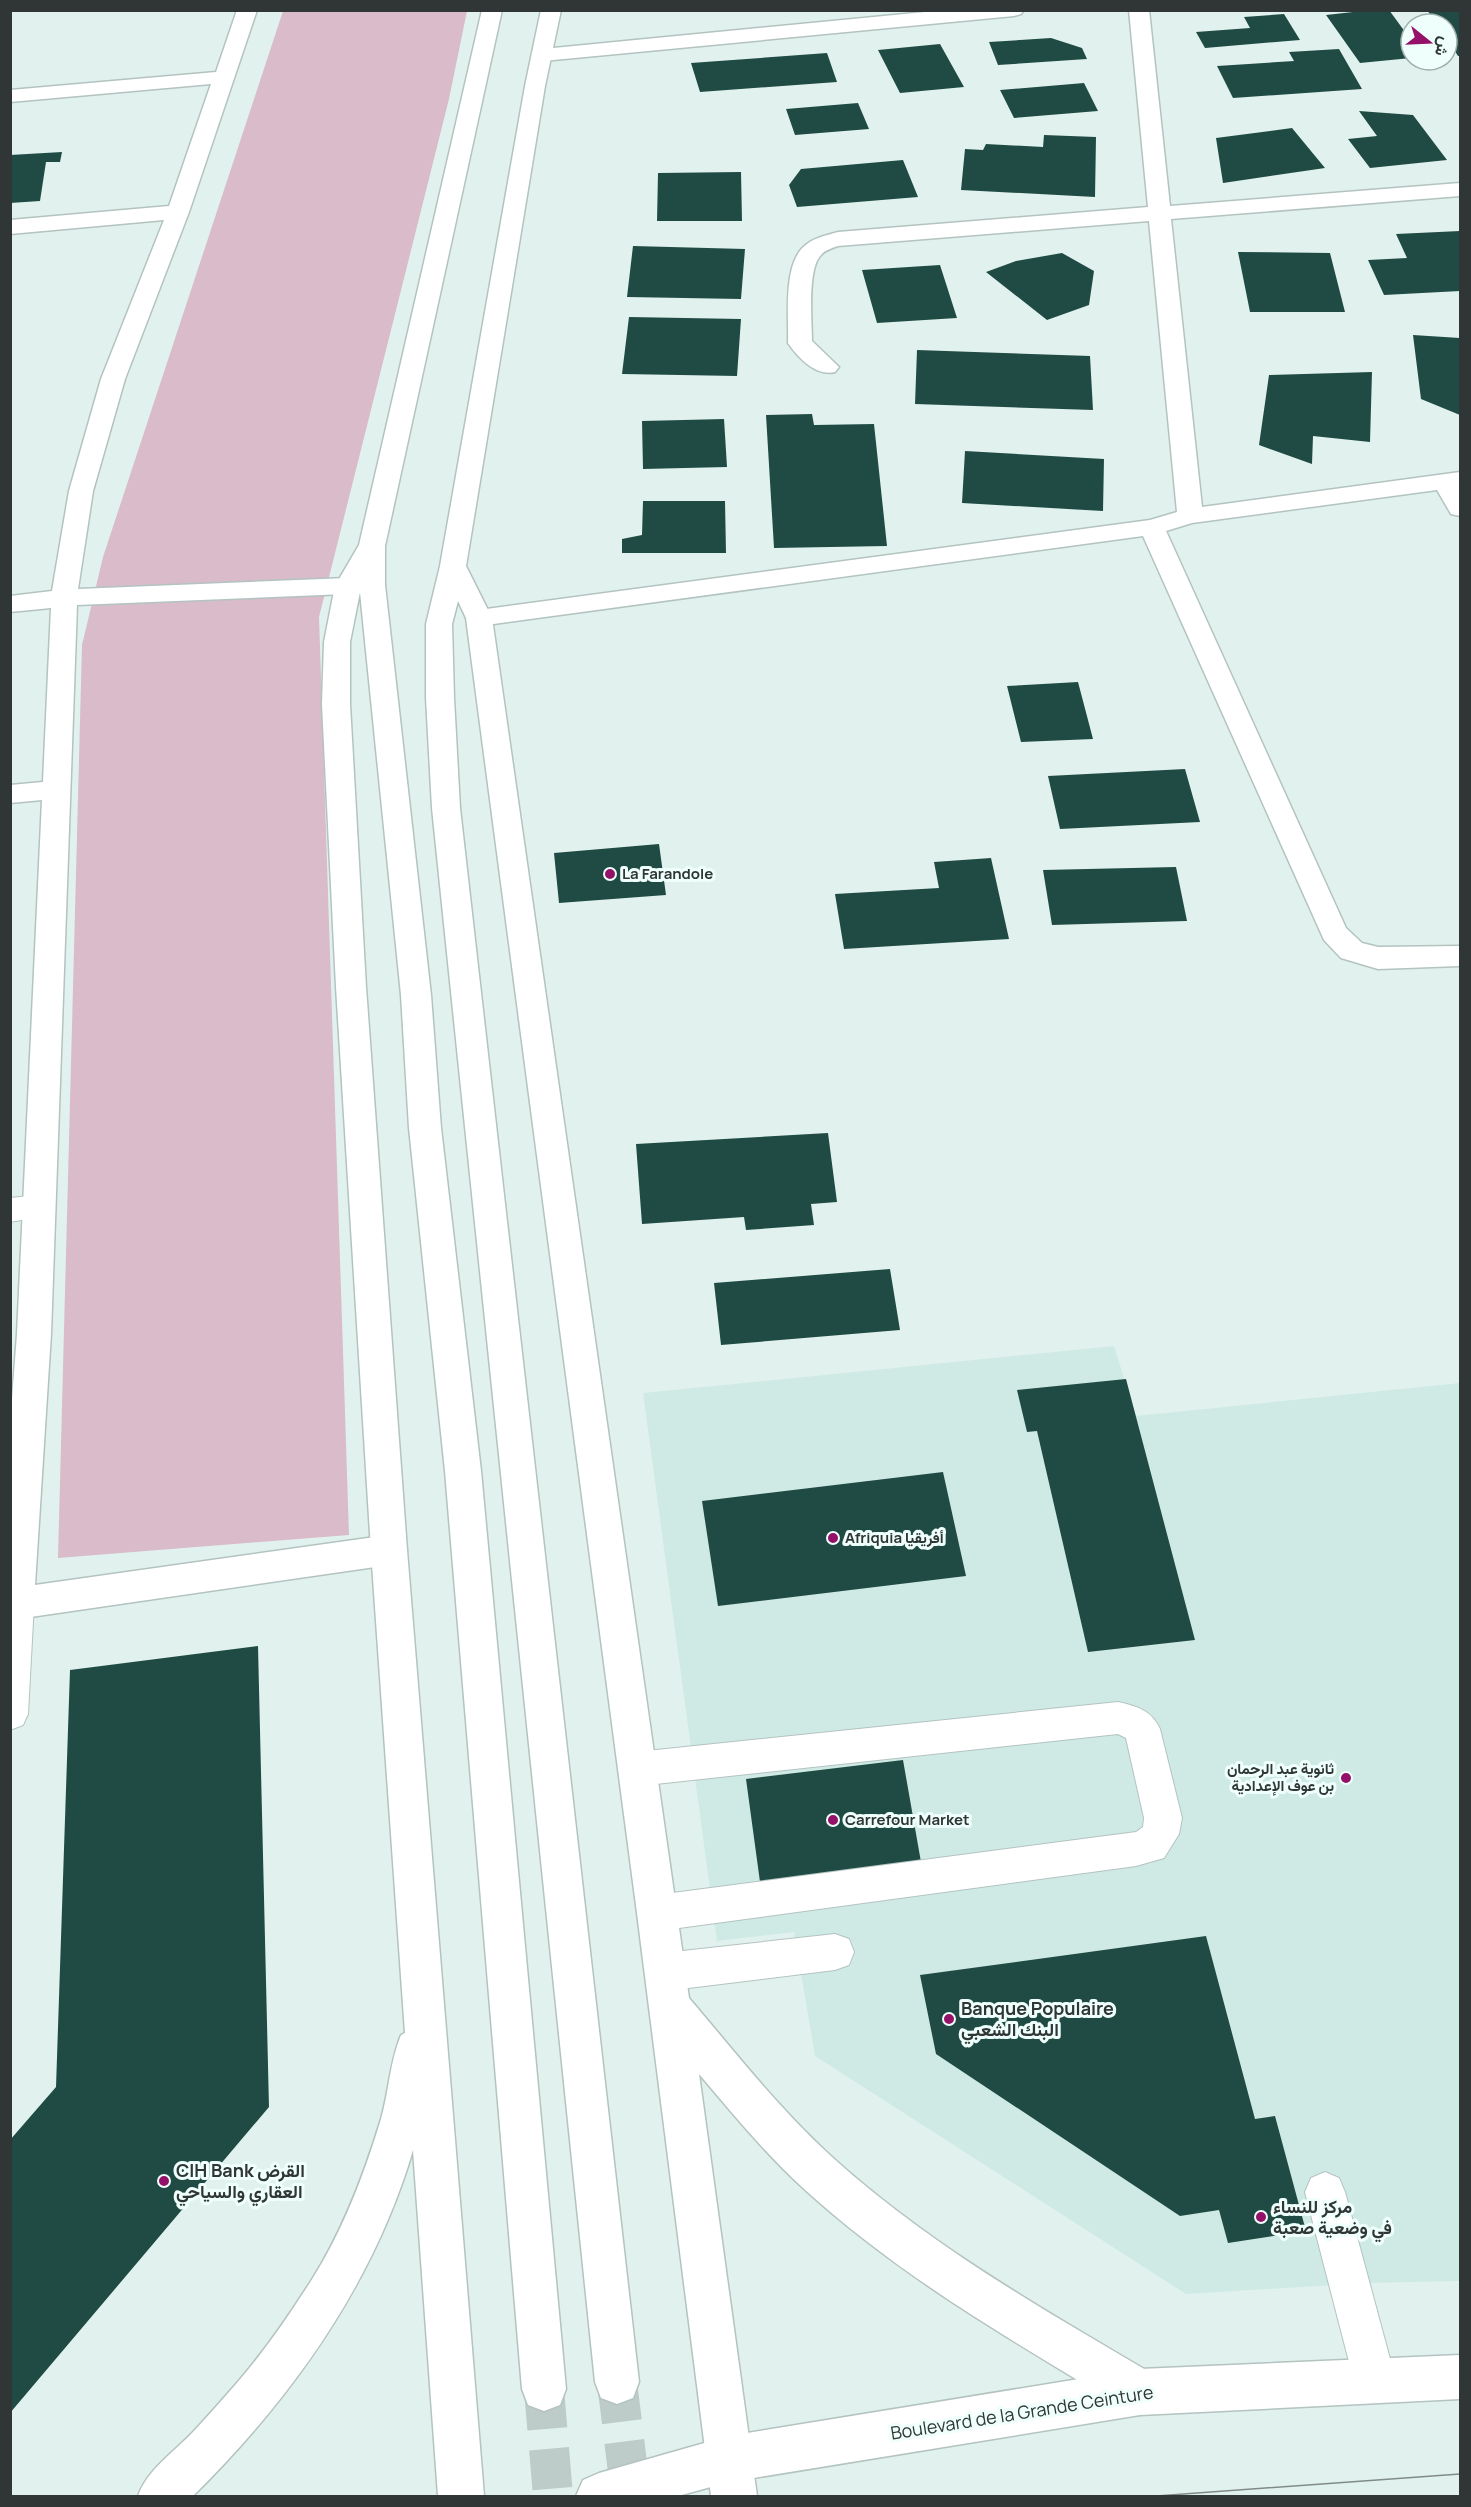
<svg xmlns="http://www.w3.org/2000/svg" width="1471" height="2507" font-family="Manrope,Vazirmatn,sans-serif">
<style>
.built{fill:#cfeae4}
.green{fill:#d9bbca}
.building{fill:#204b44}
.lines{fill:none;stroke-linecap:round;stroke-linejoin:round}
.primary-tunnel{stroke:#beccc9;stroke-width:40;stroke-dasharray:40 20;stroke-linecap:butt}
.service-casing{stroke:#b3c3c0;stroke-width:2}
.minor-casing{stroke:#b3c3c0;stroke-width:3}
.secondary-casing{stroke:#b3c3c0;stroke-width:3}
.primary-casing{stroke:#b3c3c0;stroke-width:3}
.service{fill:#fff;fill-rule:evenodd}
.minor{fill:#fff;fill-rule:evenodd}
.secondary{fill:#fff;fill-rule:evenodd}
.primary{fill:#fff;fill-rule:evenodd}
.tram{stroke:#808b89;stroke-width:1.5}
.poi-dot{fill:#951068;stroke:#eefffc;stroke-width:2}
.labels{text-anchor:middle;stroke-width:6;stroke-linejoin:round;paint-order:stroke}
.poi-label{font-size:15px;font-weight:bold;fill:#303635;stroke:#eefffc;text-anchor:start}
.near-poi-label{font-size:18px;font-weight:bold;fill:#303635;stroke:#eefffc;text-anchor:start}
.near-street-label{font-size:18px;fill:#303635;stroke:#eefffc}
</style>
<rect width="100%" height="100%" fill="#e1f2ee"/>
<path class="built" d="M1114,1346L1136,1416L1460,1383V2281L1369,2283L1186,2294L815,2056L794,1932L717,1941L643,1393Z"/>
<path class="green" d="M283,11H467L449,99L319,617L349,1535L58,1558L82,645L103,557Z"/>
<path class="building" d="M1371,10H1389L1411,40V58L1360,63L1326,15Z
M1427,10H1460V56H1458L1447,39V24H1437Z
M1284,14L1300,40L1205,48L1196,32L1250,28L1244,17Z
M1051,38L1082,48L1087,59L998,65L989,42Z
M940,44L964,87L900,93L878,50Z
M1339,49L1362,89L1233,98L1217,66L1294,61L1289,52Z
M827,53L837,82L700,92L691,63Z
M1084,83L1098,111L1014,118L1000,90Z
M858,103L869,129L795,135L786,109Z
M1359,111L1413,115L1447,160L1370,168L1348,139L1377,136Z
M1292,128L1325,168L1223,183L1216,138Z
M1044,135L1096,137L1095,197L961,190L965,149L983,150L986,144L1043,147Z
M62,152L60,162H46L40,201L10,203V155Z
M903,160L918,197L797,207L789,185L801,169Z
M741,172L742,221H657L658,173Z
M1460,231V291L1384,295L1368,260L1407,258L1396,234Z
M633,246L745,249L741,299L627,297Z
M1238,252L1330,253L1345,312H1250Z
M1062,253L1094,271L1089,305L1047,320L986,272L1016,261Z
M940,265L957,318L877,323L862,270Z
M629,317L741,319L737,376L622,374Z
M1413,335L1460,338V415L1421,399Z
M917,350L1090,356L1093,410L915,404Z
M1372,372L1370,442L1313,436L1312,464L1259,445L1269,375Z
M812,414L814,425L874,424L887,546L774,548L766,415Z
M724,419L727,467L643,469L642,421Z
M965,451L1104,459L1103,511L962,503Z
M643,501H725L726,553H622V539L642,535Z
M1078,682L1093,739L1021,742L1007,686Z
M1185,769L1200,822L1060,829L1048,776Z
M659,844L666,895L559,903L554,853Z
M991,858L1009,939L844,949L835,894L939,888L934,862Z
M1176,867L1187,921L1052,925L1043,870Z
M828,1133L837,1202L811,1204L814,1225L746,1230L744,1217L642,1224L636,1144Z
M890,1269L900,1330L721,1345L714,1283Z
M1126,1379L1195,1640L1088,1652L1037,1431L1027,1432L1017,1390Z
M943,1472L966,1576L718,1606L702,1501Z
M258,1646L269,2107L10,2413V2140L56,2087L70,1670Z
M903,1760L921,1862L760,1882L746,1779Z
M1206,1936L1255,2119L1275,2116L1306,2231L1228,2243L1219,2210L1180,2216L936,2054L920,1975Z"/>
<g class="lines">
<path class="primary-tunnel" d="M617,2382L631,2496
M544,2389L553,2496"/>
<defs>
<path id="service" d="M39,1195L50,1199L55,1207L50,1215L10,1222V1198Z
M16,1588L28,1592L34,1603L28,1714L23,1725L10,1730V1590Z
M1118,1702C1137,1706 1152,1711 1160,1729L1182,1818L1179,1834L1164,1858L1136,1866L657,1931L644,1926L638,1913L644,1900L657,1895L1136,1832L1143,1827L1144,1818L1126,1738L1118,1734L637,1786L624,1781L619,1769L624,1757L637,1752Z
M835,1934L849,1939L854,1952L849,1965L835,1970L664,1991L650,1985L645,1972L650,1959L664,1953Z
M1325,2172L1339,2178L1345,2192L1396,2381L1390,2396L1375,2402L1360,2396L1354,2381L1305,2192L1311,2178Z"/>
<path id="minor" d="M237,10H257L189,212L125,379L93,491L78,589L372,577L381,579L385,585L381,591L372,593L77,605L51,1334L35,1585L389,1535L402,1539L407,1550L402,1561L389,1565L10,1620V1425L17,1334L42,800L10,803V785L43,782L51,608L10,612V596L52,591L69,491L101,379L164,220L10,234V220L169,206L211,84L10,102V90L216,72Z
M946,10H1024L1021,14L1014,16L543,61L536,59L533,55L536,51L543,49Z
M1129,10H1149L1170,206L1460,183V196L1171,219L1202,507L1460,472V516L1451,514L1437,490L1192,523L1166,531L1346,928L1362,943L1378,947L1460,946V966L1378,969L1341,958L1324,940L1143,536L479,626L470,624L466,618L470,612L479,610L1150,520L1177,512L1149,221L838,246C832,248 825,250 821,255C807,269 812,321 812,341L839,367L835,372C817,377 798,358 788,343C789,316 782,261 807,244C816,237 828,235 838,232L1148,207Z"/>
<path id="secondary" d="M1460,2355V2399L1140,2415L729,2482L678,2496H576L583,2480L599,2473L729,2436L1140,2369Z"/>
<path id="primary" d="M482,10H502L385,546V585L431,995L441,1128L481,1471L566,2389L560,2405L544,2411L528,2405L522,2389L445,1471L409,1128L401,995L360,592L350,642V704L366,987L407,1550L484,2496H438L413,2150C373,2285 292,2398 193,2496H138C147,2470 174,2452 193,2432C208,2416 222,2400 236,2384C264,2352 288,2317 311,2281C343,2231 364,2175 381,2119C389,2091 390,2061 401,2035L405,2033L371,1550L336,987L322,704L324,642L335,586L359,545Z
M541,10H561L545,86L466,566L492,618L689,1998C735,2052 779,2109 832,2157C929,2245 1044,2310 1156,2376L1163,2392L1156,2408L1140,2415L1124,2408C1013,2341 899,2276 803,2188C765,2153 732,2113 699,2074L757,2496H711L637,1913L466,618L458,601L452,624L454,698L460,808L639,2382L633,2398L617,2404L601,2398L595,2382L432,808L426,698V624L440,566L525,86Z"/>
</defs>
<use href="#service" class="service-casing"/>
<use href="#minor" class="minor-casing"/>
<use href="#secondary" class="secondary-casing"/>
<use href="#primary" class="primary-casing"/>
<use href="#service" class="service"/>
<use href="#minor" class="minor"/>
<use href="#secondary" class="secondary"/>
<use href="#primary" class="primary"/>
<path class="tram" d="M1156,2496L1460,2474"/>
</g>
<g class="poi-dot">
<circle cx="610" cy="874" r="6"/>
<circle cx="833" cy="1538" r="6"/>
<circle cx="1346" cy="1778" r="6"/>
<circle cx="833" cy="1820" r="6"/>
<circle cx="949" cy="2019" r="6"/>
<circle cx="164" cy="2181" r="6"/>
<circle cx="1261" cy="2217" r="6"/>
</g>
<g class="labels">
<g class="poi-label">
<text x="622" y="879">La Farandole</text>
<text x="845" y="1543">Afriquia أفريقيا</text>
<text x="1334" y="1774" text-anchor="end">ثانوية عبد الرحمان<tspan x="1334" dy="17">بن عوف الإعدادية</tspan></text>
<text x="845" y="1825">Carrefour Market</text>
</g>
<g class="near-poi-label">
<text x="961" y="2015">Banque Populaire<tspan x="961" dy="21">البنك الشعبي</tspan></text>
<text x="176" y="2177">CIH Bank القرض<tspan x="176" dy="21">العقاري والسياحي</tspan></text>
<text x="1273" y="2213">مركز للنساء<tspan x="1273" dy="21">في وضعية صعبة</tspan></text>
</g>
<g class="near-street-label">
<text transform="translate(1022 2413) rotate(-9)" y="6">Boulevard de la Grande Ceinture</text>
</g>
</g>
<rect width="1471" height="2507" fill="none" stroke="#303635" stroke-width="24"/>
<g transform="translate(1429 42) rotate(108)"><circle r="28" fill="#eefffc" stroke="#a2afac" stroke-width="1.5"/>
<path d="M0-4.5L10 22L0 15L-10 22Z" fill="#951068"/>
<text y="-9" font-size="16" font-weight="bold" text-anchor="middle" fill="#303635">ش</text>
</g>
</svg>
